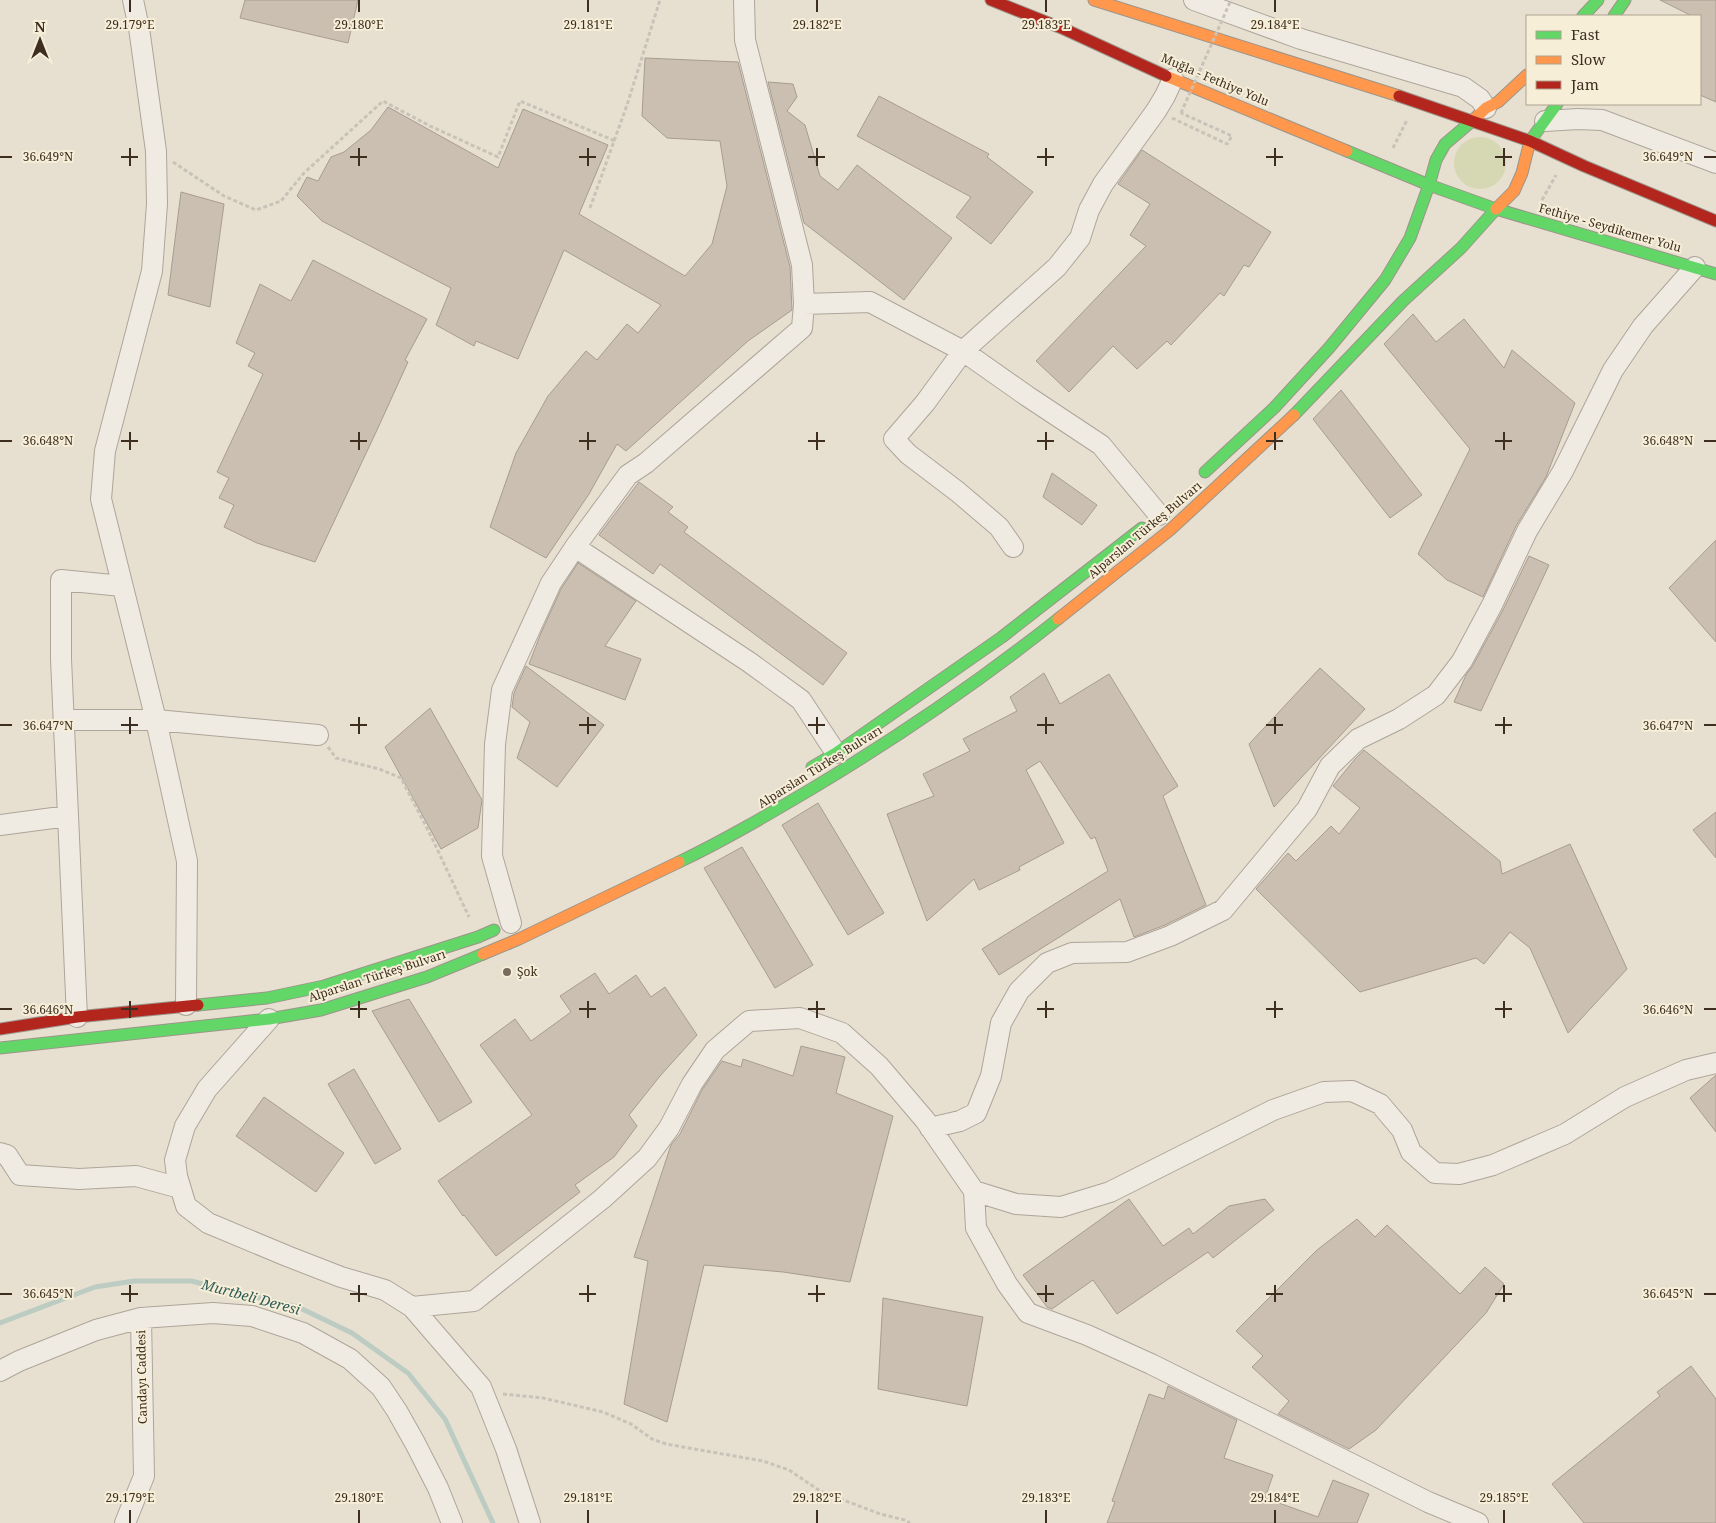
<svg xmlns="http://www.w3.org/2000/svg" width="1716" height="1523" font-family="'Noto Serif',serif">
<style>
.green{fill:#d6d7b3}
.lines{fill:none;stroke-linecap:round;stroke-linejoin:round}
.stream{stroke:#bcccc2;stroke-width:5}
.building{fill:#cbbfb2;stroke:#a89c90}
.street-casing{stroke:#ada599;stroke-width:22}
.fast-casing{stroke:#9c958a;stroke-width:13}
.slow-casing{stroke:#9c958a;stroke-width:13}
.jam-casing{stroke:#9c958a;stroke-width:13}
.path{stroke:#c8c2b9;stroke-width:3;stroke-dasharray:4 2.5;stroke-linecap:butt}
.street{stroke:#efebe3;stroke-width:20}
.fast{stroke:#63d668;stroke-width:11}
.slow{stroke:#ff974d;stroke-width:11}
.jam{stroke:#b3261e;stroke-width:11}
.path-bridge{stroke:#c8c2b9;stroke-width:3;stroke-dasharray:4 2.5;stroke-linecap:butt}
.ticks{fill:none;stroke:#3d2e20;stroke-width:2}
.poi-dot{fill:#786c5e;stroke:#f7eed8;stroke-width:2}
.labels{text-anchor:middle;stroke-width:4;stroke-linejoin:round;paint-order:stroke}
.street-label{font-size:12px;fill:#3d2e20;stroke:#f7eed8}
.poi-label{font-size:12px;fill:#3d2e20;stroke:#f7eed8;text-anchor:start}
.water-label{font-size:14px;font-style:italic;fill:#2f5d5a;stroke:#f7eed8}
.ticks-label{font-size:12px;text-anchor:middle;fill:#3d2e20;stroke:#f7eed8;stroke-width:4;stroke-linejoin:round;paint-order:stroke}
</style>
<rect width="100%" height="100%" fill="#e7e0d1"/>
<path class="green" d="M1454 163a26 26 0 1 1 52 0a26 26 0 1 1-52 0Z"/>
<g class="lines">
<path class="stream" d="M0,1323L95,1287L134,1281H191L298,1307L352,1333L408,1373L445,1419L493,1523"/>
</g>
<path class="building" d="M245,0H358L348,43L240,18Z
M1660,0H1716V102L1700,95V16H1692Z
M645,58L738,62L790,267L792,310L748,341L626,451L617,444L589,494L546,558L490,527L516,453L548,396L586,351L597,360L627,324L638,333L661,305L564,250L518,359L476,341L474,346L436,325L451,288L322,221L297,196L307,177L318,181L331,157L344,152L371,130L388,107L498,168L523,109L608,145L579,214L685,276L712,244L727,186L720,141L667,138L642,116Z
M768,82L793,84L797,97L787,111L805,125L820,176L838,190L857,165L952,238L904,300L804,223Z
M879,96L989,154L987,157L1033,192L991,244L956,217L971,197L857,136Z
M1142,150L1271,232L1249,267L1244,265L1224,296L1220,293L1171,345L1167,341L1137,369L1113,346L1069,392L1036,361L1146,246L1130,235L1150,204L1118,184Z
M181,192L224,204L210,307L168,295Z
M313,260L427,319L405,360L408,362L377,430L315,562L257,543L224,527L234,505L219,498L229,478L217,472L263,374L248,366L255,353L236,343L260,284L291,301Z
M1413,314L1436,342L1464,319L1504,368L1512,350L1575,403L1546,477L1516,526L1483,597L1447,580L1418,554L1470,449L1384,344Z
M1341,390L1422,495L1390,518L1313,419Z
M1052,473L1097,505L1082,525L1043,497Z
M639,482L673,507L668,512L688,527L684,532L847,653L823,685L660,564L653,574L599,535Z
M1716,540V642L1669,588Z
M1529,556L1549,565L1481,711L1454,702L1466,675L1472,667L1503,610Z
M578,563L636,601L605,646L641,659L625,700L529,664L541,633L561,589Z
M526,666L604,725L557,787L517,758L530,722L512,707L514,693Z
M1320,668L1365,709L1274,807L1249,744Z
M1044,673L1060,704L1109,674L1178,786L1163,796L1206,905L1165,925L1134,937L1120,899L999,975L982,949L1108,871L1095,837L1091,839L1040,761L1026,770L1064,843L1019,867L1020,870L979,890L974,879L927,921L887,814L934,796L923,774L970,751L963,739L1017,711L1010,697Z
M430,708L482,800L478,828L441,849L385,747Z
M1364,750L1500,861L1502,874L1570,844L1627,969L1568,1033L1530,948L1510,932L1484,964L1476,958L1360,992L1256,889L1288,853L1296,861L1331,826L1339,834L1360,808L1333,786L1355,759Z
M818,803L884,913L848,935L782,825Z
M1716,812V858L1693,830Z
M742,847L813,965L775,988L704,868Z
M595,973L609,994L636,975L651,997L665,987L697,1035L660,1076L629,1115L637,1126L614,1157L575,1185L580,1192L496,1256L464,1215L463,1216L438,1181L532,1115L480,1045L515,1019L531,1041L571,1012L560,996Z
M409,999L472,1102L439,1122L372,1011Z
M801,1046L845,1057L836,1093L893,1116L850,1282L783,1272L704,1265L667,1422L624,1404L648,1261L634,1257L671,1145L680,1134L702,1090L722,1061L741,1067L743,1059L793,1076Z
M354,1069L401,1149L375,1164L328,1084Z
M1716,1075V1132L1690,1098Z
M264,1097L344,1153L316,1192L236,1136Z
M1129,1199L1163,1246L1189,1228L1193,1234L1229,1206L1265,1199L1274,1210L1213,1258L1208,1252L1117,1314L1093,1280L1052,1309L1047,1307L1023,1275Z
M1357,1219L1375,1237L1387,1225L1460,1294L1485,1267L1504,1284L1486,1313L1376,1430L1349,1449L1278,1414L1289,1401L1252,1367L1263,1356L1236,1331L1317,1250Z
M883,1298L983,1317L967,1406L878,1389Z
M1691,1366L1716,1399V1523H1584L1552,1484L1660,1396L1657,1392Z
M1168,1386L1237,1420L1224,1458L1273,1475L1265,1498L1318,1517L1333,1480L1369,1494L1357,1523H1107L1115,1502L1112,1501L1149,1394L1164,1399Z"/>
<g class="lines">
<defs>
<path id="street" d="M133,0L139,28L156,151L157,204L152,271L105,451L101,499L156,720L187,861L186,1005
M1194,0L1301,39L1463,87L1480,99L1486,108
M1545,121L1578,119L1602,120L1716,163
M804,304L870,302L963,351L1027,396L1101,445L1159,515
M575,547L749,662L801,700L836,753
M1013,547L999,527L958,492L908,454L894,439L925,403L963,351L1057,267L1080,238L1089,210L1103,184L1156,111L1165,96L1173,79
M64,720H156L318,735
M0,825L68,816
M511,923L492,856L495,744L502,690L551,583L575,547L628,475L646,463L802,328L804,304L802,265L745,40L744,0
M77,1017L61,659V580L122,586
M269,1019L207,1089L185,1126L175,1160L177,1176L186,1206L208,1223L287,1256L341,1277L385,1290L412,1307L474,1301L602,1199L647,1158L669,1128L692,1084L715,1050L749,1021L800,1018L842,1033L879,1066L925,1120L974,1191L1016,1204L1061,1207L1110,1192L1273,1110L1324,1092L1352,1091L1380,1104L1402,1130L1411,1152L1435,1173L1459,1174L1493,1165L1565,1134L1625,1097L1686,1070L1716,1063
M930,1128L960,1121L976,1113L991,1076L1001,1023L1019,991L1047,963L1072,953L1127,952L1170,936L1223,910L1307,809L1330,766L1358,739L1399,719L1436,695L1462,661L1492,605L1527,531L1563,471L1613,370L1643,326L1695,267
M0,1153L7,1155L20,1175L79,1179L136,1176L180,1188
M974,1191L976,1228L1007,1284L1028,1313L1087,1335L1151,1364L1428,1502L1478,1523
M412,1307L481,1387L506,1449L530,1523
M0,1371L19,1361L96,1330L141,1318L213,1313L252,1316L303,1333L350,1359L381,1387L397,1411L415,1443L438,1488L452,1523
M125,1523L144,1476L141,1318"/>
<path id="fast" d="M1583,16L1598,0
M1614,16L1625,0
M1530,141L1557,104
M1347,151L1429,185L1496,209L1716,274
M1429,185L1436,160L1445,144L1472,121
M1294,415L1403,301L1461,248L1496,209
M1205,472L1274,408L1329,348L1385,280L1410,238L1429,185
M812,767L836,753L1002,637L1142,528
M679,862C725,840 769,814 813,788C898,737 980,681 1058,619
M198,1005L267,998L324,986L478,937L494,930
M0,1048L269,1019L321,1010L427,977L483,954"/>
<path id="slow" d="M1094,0L1399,96
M1166,76L1347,151
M1472,121L1486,108L1498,102L1527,75
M1496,209L1514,191L1522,173L1530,141
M1058,619L1170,530L1294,415
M483,954L519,939L679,862"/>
<path id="jam" d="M991,0L1064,29L1166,76
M1399,96L1530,141L1584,166L1716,221
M0,1029L77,1017L198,1005"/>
</defs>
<use href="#street" class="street-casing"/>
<use href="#fast" class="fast-casing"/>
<use href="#slow" class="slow-casing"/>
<use href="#jam" class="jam-casing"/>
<path class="path" d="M1172,118L1227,144L1232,136L1181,113
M1393,148L1407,120
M173,162L224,196L256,210L281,201L304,173L383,101L430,126L498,157L520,101L615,141
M1542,200L1556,175
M590,208L627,105L660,0
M328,747L336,758L379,769L401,778L432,838L469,917
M503,1394L543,1398L603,1412L631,1424L652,1439L666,1444L763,1461L789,1470L820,1491L880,1514L905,1520L910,1523"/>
<use href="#street" class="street"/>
<use href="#fast" class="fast"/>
<use href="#slow" class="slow"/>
<use href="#jam" class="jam"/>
<path class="path-bridge" d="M1181,113L1231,0"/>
</g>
<path class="ticks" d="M130,0V12M359,0V12M588,0V12M817,0V12M1046,0V12M1275,0V12M130,148V166M359,148V166M588,148V166M817,148V166M1046,148V166M1275,148V166M1504,148V166M0,157H12M121,157H138M350,157H367M579,157H596M808,157H825M1037,157H1054M1266,157H1283M1495,157H1512M1704,157H1716M130,432V450M359,432V450M588,432V450M817,432V450M1046,432V450M1275,432V450M1504,432V450M0,441H12M121,441H138M350,441H367M579,441H596M808,441H825M1037,441H1054M1266,441H1283M1495,441H1512M1704,441H1716M130,717V734M359,717V734M588,717V734M817,717V734M1046,717V734M1275,717V734M1504,717V734M0,725H12M121,725H138M350,725H367M579,725H596M808,725H825M1037,725H1054M1266,725H1283M1495,725H1512M1704,725H1716M130,1001V1018M359,1001V1018M588,1001V1018M817,1001V1018M1046,1001V1018M1275,1001V1018M1504,1001V1018M0,1009H12M121,1009H138M350,1009H367M579,1009H596M808,1009H825M1037,1009H1054M1266,1009H1283M1495,1009H1512M1704,1009H1716M130,1285V1302M359,1285V1302M588,1285V1302M817,1285V1302M1046,1285V1302M1275,1285V1302M1504,1285V1302M0,1294H12M121,1294H138M350,1294H367M579,1294H596M808,1294H825M1037,1294H1054M1266,1294H1283M1495,1294H1512M1704,1294H1716M130,1510V1523M359,1510V1523M588,1510V1523M817,1510V1523M1046,1510V1523M1275,1510V1523M1504,1510V1523"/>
<circle class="poi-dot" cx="507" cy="972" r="5"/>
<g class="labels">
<g class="street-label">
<text transform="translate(1215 80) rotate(23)" y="4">Muğla - Fethiye Yolu</text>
<text transform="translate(1610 228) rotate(16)" y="4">Fethiye - Seydikemer Yolu</text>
<text transform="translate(1145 530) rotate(-40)" y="4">Alparslan Türkeş Bulvarı</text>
<text transform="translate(820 767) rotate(-32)" y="4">Alparslan Türkeş Bulvarı</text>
<text transform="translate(377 976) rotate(-18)" y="4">Alparslan Türkeş Bulvarı</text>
<text transform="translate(142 1377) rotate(-91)" y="4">Candayı Caddesi</text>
</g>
<g class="poi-label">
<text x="517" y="976">Şok</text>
</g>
<g class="water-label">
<text transform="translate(251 1297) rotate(15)" y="5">Murtbeli Deresi</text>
</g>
</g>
<g class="ticks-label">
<text x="130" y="29">29.179°E</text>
<text x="359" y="29">29.180°E</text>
<text x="588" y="29">29.181°E</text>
<text x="817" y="29">29.182°E</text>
<text x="1046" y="29">29.183°E</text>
<text x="1275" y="29">29.184°E</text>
<text x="48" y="161">36.649°N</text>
<text x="1668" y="161">36.649°N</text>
<text x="48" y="445">36.648°N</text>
<text x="1668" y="445">36.648°N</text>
<text x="48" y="730">36.647°N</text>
<text x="1668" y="730">36.647°N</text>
<text x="48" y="1014">36.646°N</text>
<text x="1668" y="1014">36.646°N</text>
<text x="48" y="1298">36.645°N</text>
<text x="1668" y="1298">36.645°N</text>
<text x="130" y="1502">29.179°E</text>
<text x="359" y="1502">29.180°E</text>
<text x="588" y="1502">29.181°E</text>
<text x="817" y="1502">29.182°E</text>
<text x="1046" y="1502">29.183°E</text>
<text x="1275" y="1502">29.184°E</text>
<text x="1504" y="1502">29.185°E</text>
</g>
<rect x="1526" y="15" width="175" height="90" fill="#f7eed8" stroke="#ada18e"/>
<rect x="1536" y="31" width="25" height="8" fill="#63d668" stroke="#ada18e"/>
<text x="1571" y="40" font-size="15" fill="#3d2e20">Fast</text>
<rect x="1536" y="56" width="25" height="8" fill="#ff974d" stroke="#ada18e"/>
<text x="1571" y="65" font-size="15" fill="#3d2e20">Slow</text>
<rect x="1536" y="81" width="25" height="8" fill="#b3261e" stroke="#ada18e"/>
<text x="1571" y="90" font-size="15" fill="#3d2e20">Jam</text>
<g transform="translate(40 40)" stroke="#f7eed8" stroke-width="4" paint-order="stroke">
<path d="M0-4L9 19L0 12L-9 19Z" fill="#3d2e20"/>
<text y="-8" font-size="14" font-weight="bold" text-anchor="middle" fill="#3d2e20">N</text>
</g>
</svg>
